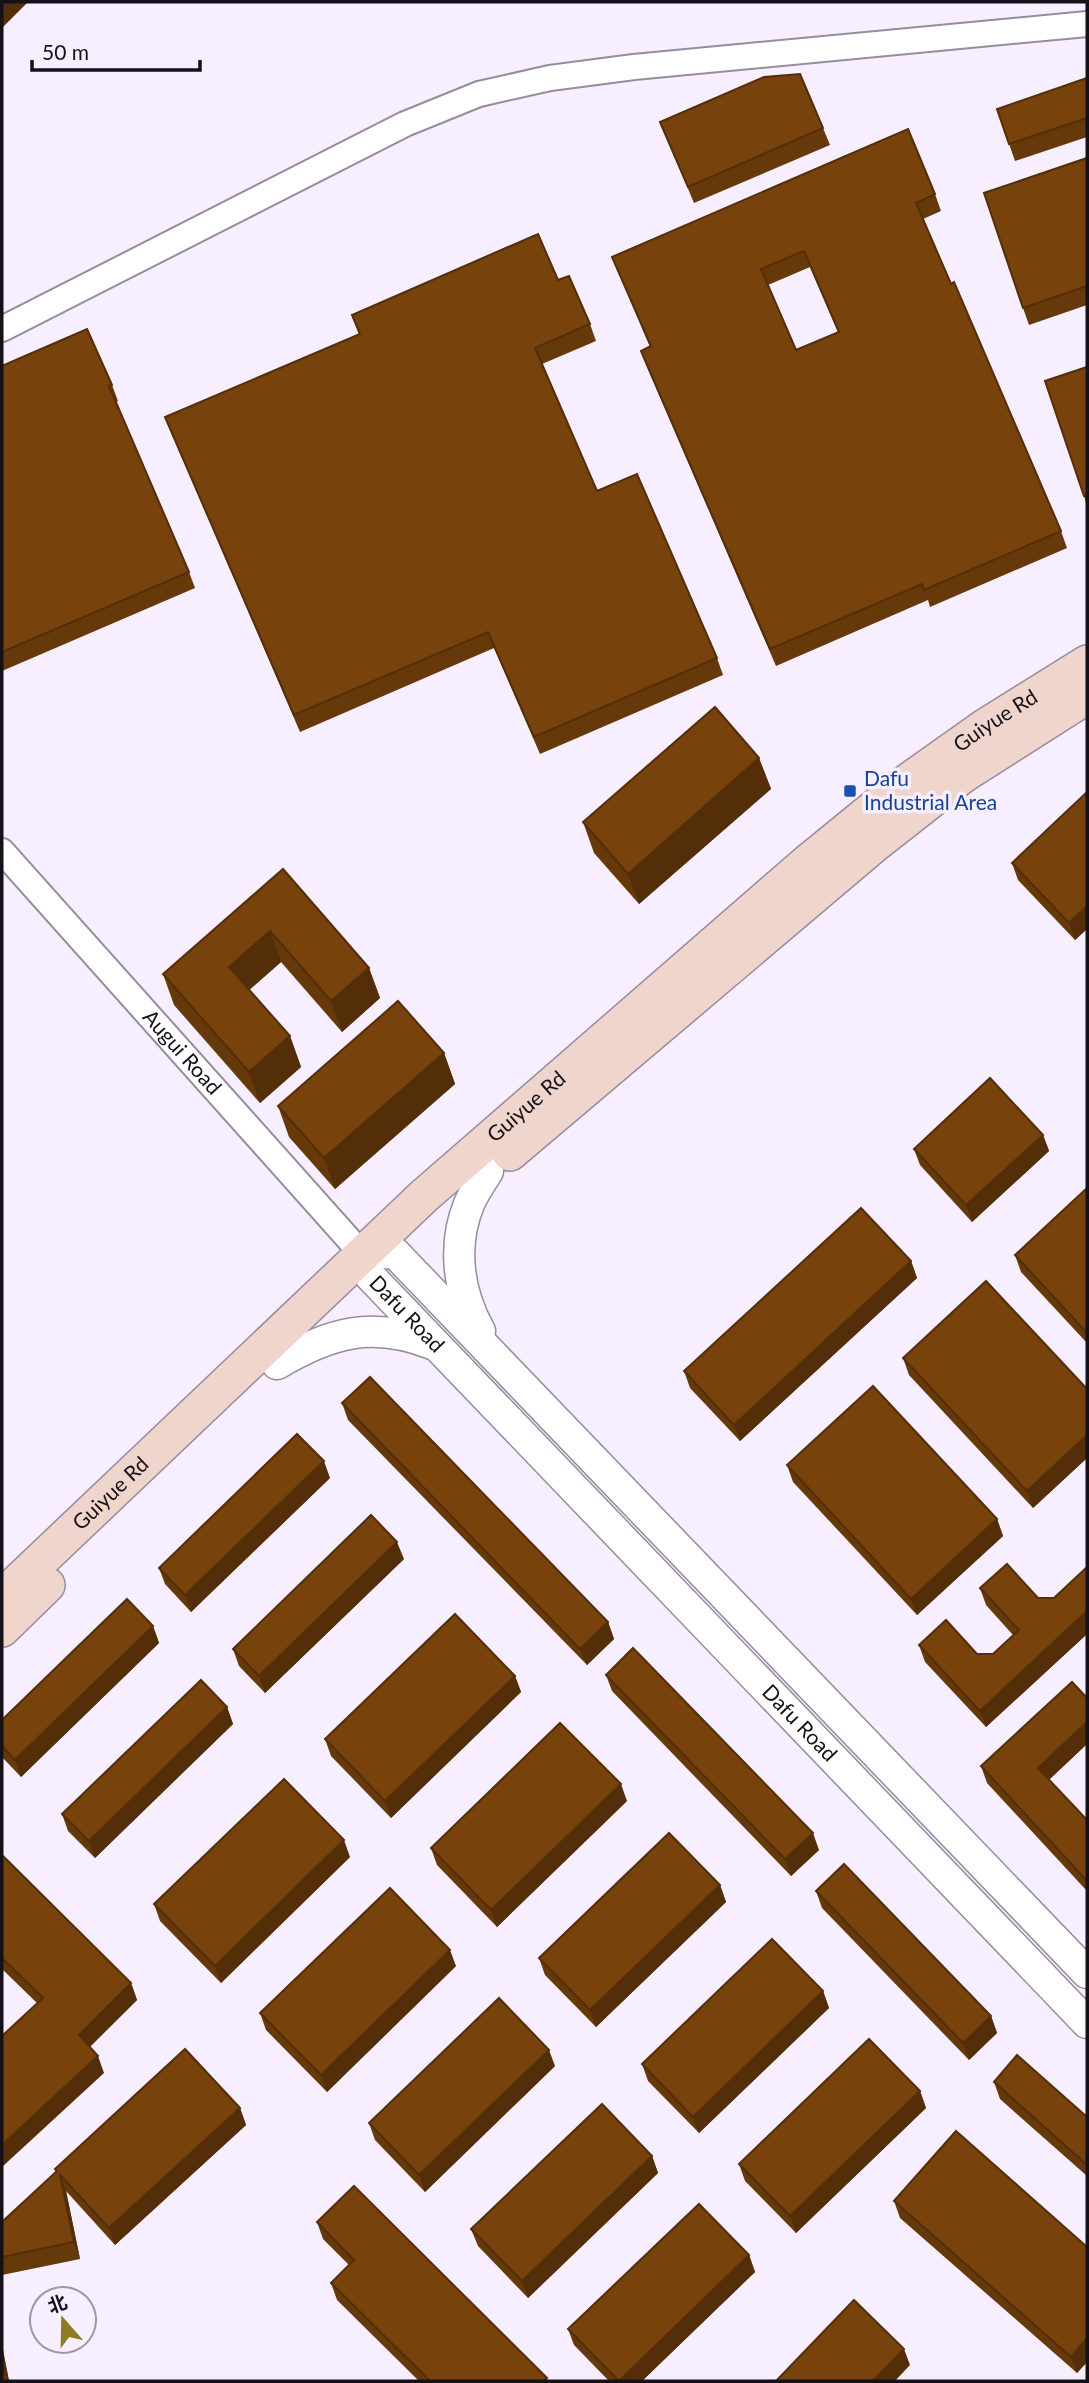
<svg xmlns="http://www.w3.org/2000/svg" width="1089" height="2383" font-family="Lato,'Noto Sans SC',sans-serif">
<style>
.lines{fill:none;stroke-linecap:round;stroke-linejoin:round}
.minor-casing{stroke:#968b9f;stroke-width:28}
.tertiary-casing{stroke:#968b9f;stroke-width:33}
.secondary-casing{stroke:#968b9f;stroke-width:38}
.minor{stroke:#fff;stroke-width:24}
.tertiary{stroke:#fff;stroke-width:30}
.secondary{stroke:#efd5cb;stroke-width:35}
.wall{fill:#66390a;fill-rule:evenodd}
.shaded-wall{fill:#532e08}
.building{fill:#77420c;stroke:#532e08;stroke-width:2;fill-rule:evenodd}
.transit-dot{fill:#1a4fb4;stroke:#f7eeff;stroke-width:2.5}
.labels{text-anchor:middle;stroke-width:7;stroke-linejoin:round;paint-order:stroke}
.street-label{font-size:21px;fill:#151118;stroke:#f7eeff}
.transit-label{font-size:21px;fill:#164399;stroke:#f7eeff;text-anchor:start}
</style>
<rect width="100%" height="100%" fill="#f7eeff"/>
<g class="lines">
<defs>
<g id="minor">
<path d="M2,329L405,124L479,94L550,78L634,67L1087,24"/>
<path id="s1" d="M2,851L362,1254"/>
</g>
<g id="tertiary">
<path d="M480,1331C458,1292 452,1246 469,1204C474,1192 482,1181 488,1171"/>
<path d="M277,1364C331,1332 372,1321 432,1344"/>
<path id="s2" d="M1087,1973L395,1253L362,1254L370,1276L1087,2023"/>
</g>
<g id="secondary">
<path d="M510,1153L875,844L963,775L1087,696"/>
<path id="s3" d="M2,1597L424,1196L808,862L900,787L986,726L1087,663"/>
<path d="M2,1629L47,1585"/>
</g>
</defs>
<use href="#minor" class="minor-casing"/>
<use href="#tertiary" class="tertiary-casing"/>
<use href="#secondary" class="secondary-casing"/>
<use href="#minor" class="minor"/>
<use href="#tertiary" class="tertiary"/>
<use href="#secondary" class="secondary"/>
</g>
<path class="wall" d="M1087,78V137L1015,161L997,109Z
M660,122L823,128L830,145L694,203Z
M1087,158V305L1029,325L1023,308Z
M935,194L941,211L923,219L1061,531L1067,548L930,607L928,600L776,666L647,367L641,351L650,347L612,257ZM810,267L838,332L796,350L768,285Z
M558,280L590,324L596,341L542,364L597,491L717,658L723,675L540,754L494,648L300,732L172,434L165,417L359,334L352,315Z
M2,366L112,385L118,401L116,402L189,572L195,588L2,671Z
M1087,367V506L1084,496Z
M759,758L771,789L639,904L594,853L583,822Z
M1087,792V929L1075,940L1018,880L1012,863Z
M283,869L369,968L380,998L342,1032L281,962L249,990L290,1036L301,1067L260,1103L174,1005L163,974Z
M444,1053L455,1084L335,1189L289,1137L278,1106Z
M1043,1135L1049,1151L972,1222L920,1165L914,1149Z
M1087,1188V1343L1021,1272L1015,1255Z
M911,1261L917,1278L740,1441L690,1388L684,1371Z
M903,1358L1087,1389V1458L1033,1508L909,1375Z
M342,1403L608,1622L614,1639L587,1665L348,1420Z
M787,1465L997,1519L1003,1536L917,1615L793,1482Z
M330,1478L191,1612L165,1584L159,1568Z
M404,1559L265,1693L239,1666L233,1649Z
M1087,1567V1634L986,1727L925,1662L919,1645L977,1654H993L1013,1635L986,1605L980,1588L1038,1598H1054Z
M153,1626L159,1643L21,1777L2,1757V1720Z
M606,1675L819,1850L791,1876L612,1691Z
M515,1676L521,1692L391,1818L331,1756L325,1739Z
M1087,1698V1744L1049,1780L1087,1820V1891L987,1783L981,1766Z
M227,1707L233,1724L95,1858L68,1831L62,1814Z
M627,1801L497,1927L437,1865L431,1848Z
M2,1855L131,1983L137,2000L89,2047L104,2073L37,2003L2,1969Z
M350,1857L221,1983L160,1921L154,1904Z
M720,1885L726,1902L596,2027L545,1975L539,1958Z
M816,1891L991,2016L997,2033L969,2060L822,1908Z
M456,1966L327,2092L266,2030L260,2013Z
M823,1991L829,2008L699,2133L648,2081L642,2064Z
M555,2066L425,2192L375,2140L369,2123Z
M994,2082L1087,2117V2176L1000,2099Z
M920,2091L926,2108L796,2233L745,2181L739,2164Z
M240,2108L246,2125L115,2245L66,2191L80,2259L2,2275V2222L56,2172L55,2169Z
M652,2156L658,2173L528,2298L478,2246L471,2229Z
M894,2201L1087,2247V2362L1077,2373L900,2218Z
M317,2222L547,2378L548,2381H419L337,2300L331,2283L349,2265L323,2239Z
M749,2255L755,2272L642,2381H609L574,2345L568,2329Z
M2,2345L9,2381H2Z"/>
<path class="shaded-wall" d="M5,2H28L2,28V5Z
M759,758L771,789L639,904L628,874Z
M1087,906V929L1075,940L1069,923Z
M270,931L281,962L240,998L229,967Z
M369,968L380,998L342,1032L331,1001Z
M290,1036L301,1067L260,1103L249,1072Z
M444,1053L455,1084L335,1189L324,1158Z
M1043,1135L1049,1151L972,1222L966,1205Z
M911,1261L917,1278L740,1441L734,1425Z
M1087,1435V1458L1033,1508L1027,1491Z
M324,1461L330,1478L191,1612L185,1595Z
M997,1519L1003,1536L917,1615L911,1599Z
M397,1542L404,1559L265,1693L259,1676Z
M1087,1611V1634L986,1727L980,1711Z
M608,1622L614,1639L587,1665L580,1649Z
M153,1626L159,1643L21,1777L15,1760Z
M515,1676L521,1692L391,1818L385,1801Z
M227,1707L233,1724L95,1858L89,1841Z
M1087,1722V1744L1044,1784L1038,1768Z
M621,1784L627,1801L497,1927L491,1910Z
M813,1833L819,1850L791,1876L785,1859Z
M344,1840L350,1857L221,1983L215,1966Z
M720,1885L726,1902L596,2027L590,2010Z
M450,1950L456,1966L327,2092L321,2075Z
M131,1983L137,2000L85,2052L79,2035Z
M823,1991L829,2008L699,2133L693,2117Z
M991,2016L997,2033L969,2060L963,2043Z
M549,2050L555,2066L425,2192L419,2175Z
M98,2056L104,2073L2,2167V2145Z
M920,2091L926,2108L796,2233L790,2216Z
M240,2108L246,2125L115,2245L109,2228Z
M652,2156L658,2173L528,2298L522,2281Z
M60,2175L66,2191L80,2259L74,2242Z
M749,2255L755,2272L642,2381H619Z
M1087,2338V2362L1077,2373L1071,2357Z
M2,2345L9,2381H7L5,2374L2,2359Z
M904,2349L910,2365L895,2381H873Z"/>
<path class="building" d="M800,74L823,128L688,187L660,122L764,77Z
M1087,78V118L1009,144L997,109Z
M908,129L935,194L916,203L951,284L954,282L1061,531L924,590L922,584L770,649L641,351L651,346L612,257ZM804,251L839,332L796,350L761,269Z
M1087,158V286L1023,308L984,193Z
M538,234L558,280L569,276L590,324L535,348L597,491L637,474L717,658L534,737L488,632L294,715L165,417L360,334L352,315Z
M87,329L112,385L109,386L189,572L2,652V366Z
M1087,367V495L1084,496L1045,381Z
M715,707L759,758L628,874L583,822Z
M1087,792V906L1069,923L1012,863Z
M283,869L369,968L331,1001L270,931L229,967L290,1036L249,1072L163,974Z
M398,1001L444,1053L324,1158L278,1106Z
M990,1078L1043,1135L966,1205L914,1149Z
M1087,1188V1333L1015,1255Z
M861,1208L911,1261L734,1425L684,1371Z
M986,1281L1087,1389V1435L1027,1491L903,1358Z
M370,1377L608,1622L580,1649L342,1403Z
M873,1386L997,1519L911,1599L787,1465Z
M297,1434L324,1461L185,1595L159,1568Z
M371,1515L397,1542L259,1676L233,1649Z
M1007,1564L1038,1598H1054L1087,1567V1611L980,1711L919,1645L946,1620L977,1654H993L1019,1630L980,1588Z
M127,1599L153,1626L15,1760L2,1746V1720Z
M455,1614L515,1676L385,1801L325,1739Z
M633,1648L813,1833L785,1859L606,1675Z
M201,1680L227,1707L89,1841L62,1814Z
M1072,1682L1087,1698V1722L1038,1768L1087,1820V1881L981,1766Z
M560,1723L621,1784L491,1910L431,1848Z
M284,1779L344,1840L215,1966L154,1904Z
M669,1833L720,1885L590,2010L539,1958Z
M2,1855L131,1983L79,2035L98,2056L2,2145V2036L43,1998L2,1958Z
M844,1864L991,2016L963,2043L816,1891Z
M390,1888L450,1950L321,2075L260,2013Z
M772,1939L823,1991L693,2117L642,2064Z
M499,1998L549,2050L419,2175L369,2123Z
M869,2039L920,2091L790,2216L739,2164Z
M185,2049L240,2108L109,2228L60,2175L74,2242L2,2257V2222L57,2171L55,2169Z
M1017,2055L1087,2117V2165L994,2082Z
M602,2104L652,2156L522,2281L471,2229Z
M956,2131L1087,2247V2338L1071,2357L894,2201Z
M354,2186L547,2378L543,2381H430L331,2283L354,2260L317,2222Z
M699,2204L749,2255L619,2381L568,2329Z
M854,2300L904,2349L873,2381H776Z
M2,2359L5,2374L2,2375Z"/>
<rect class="transit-dot" x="843" y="784" width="14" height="14" rx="3.5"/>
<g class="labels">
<g class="street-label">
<text dy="7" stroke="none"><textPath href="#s3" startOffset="1326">Guiyue Rd</textPath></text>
<text dy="7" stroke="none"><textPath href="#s1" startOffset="270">Augui Road</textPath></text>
<text dy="7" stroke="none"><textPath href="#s3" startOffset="718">Guiyue Rd</textPath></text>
<text dy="7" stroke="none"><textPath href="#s2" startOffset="1108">Dafu Road</textPath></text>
<text dy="7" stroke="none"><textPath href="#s3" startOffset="150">Guiyue Rd</textPath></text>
<text dy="7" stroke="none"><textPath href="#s2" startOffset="1675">Dafu Road</textPath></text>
</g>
<g class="transit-label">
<text x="864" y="786">Dafu<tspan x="864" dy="24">Industrial Area</tspan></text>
</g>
</g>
<rect width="1089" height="2383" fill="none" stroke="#151118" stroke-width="7"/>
<g transform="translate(63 2320) rotate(340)"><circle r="33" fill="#f7eeff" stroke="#9d96a3" stroke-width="2"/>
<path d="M0-5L12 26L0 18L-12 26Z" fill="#8e7c22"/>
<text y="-10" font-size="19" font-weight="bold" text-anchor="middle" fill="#151118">北</text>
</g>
<path d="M32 60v10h168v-10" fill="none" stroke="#151118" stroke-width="3.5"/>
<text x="42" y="60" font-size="21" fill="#151118" stroke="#f7eeff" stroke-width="5" paint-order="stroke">50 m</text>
</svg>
